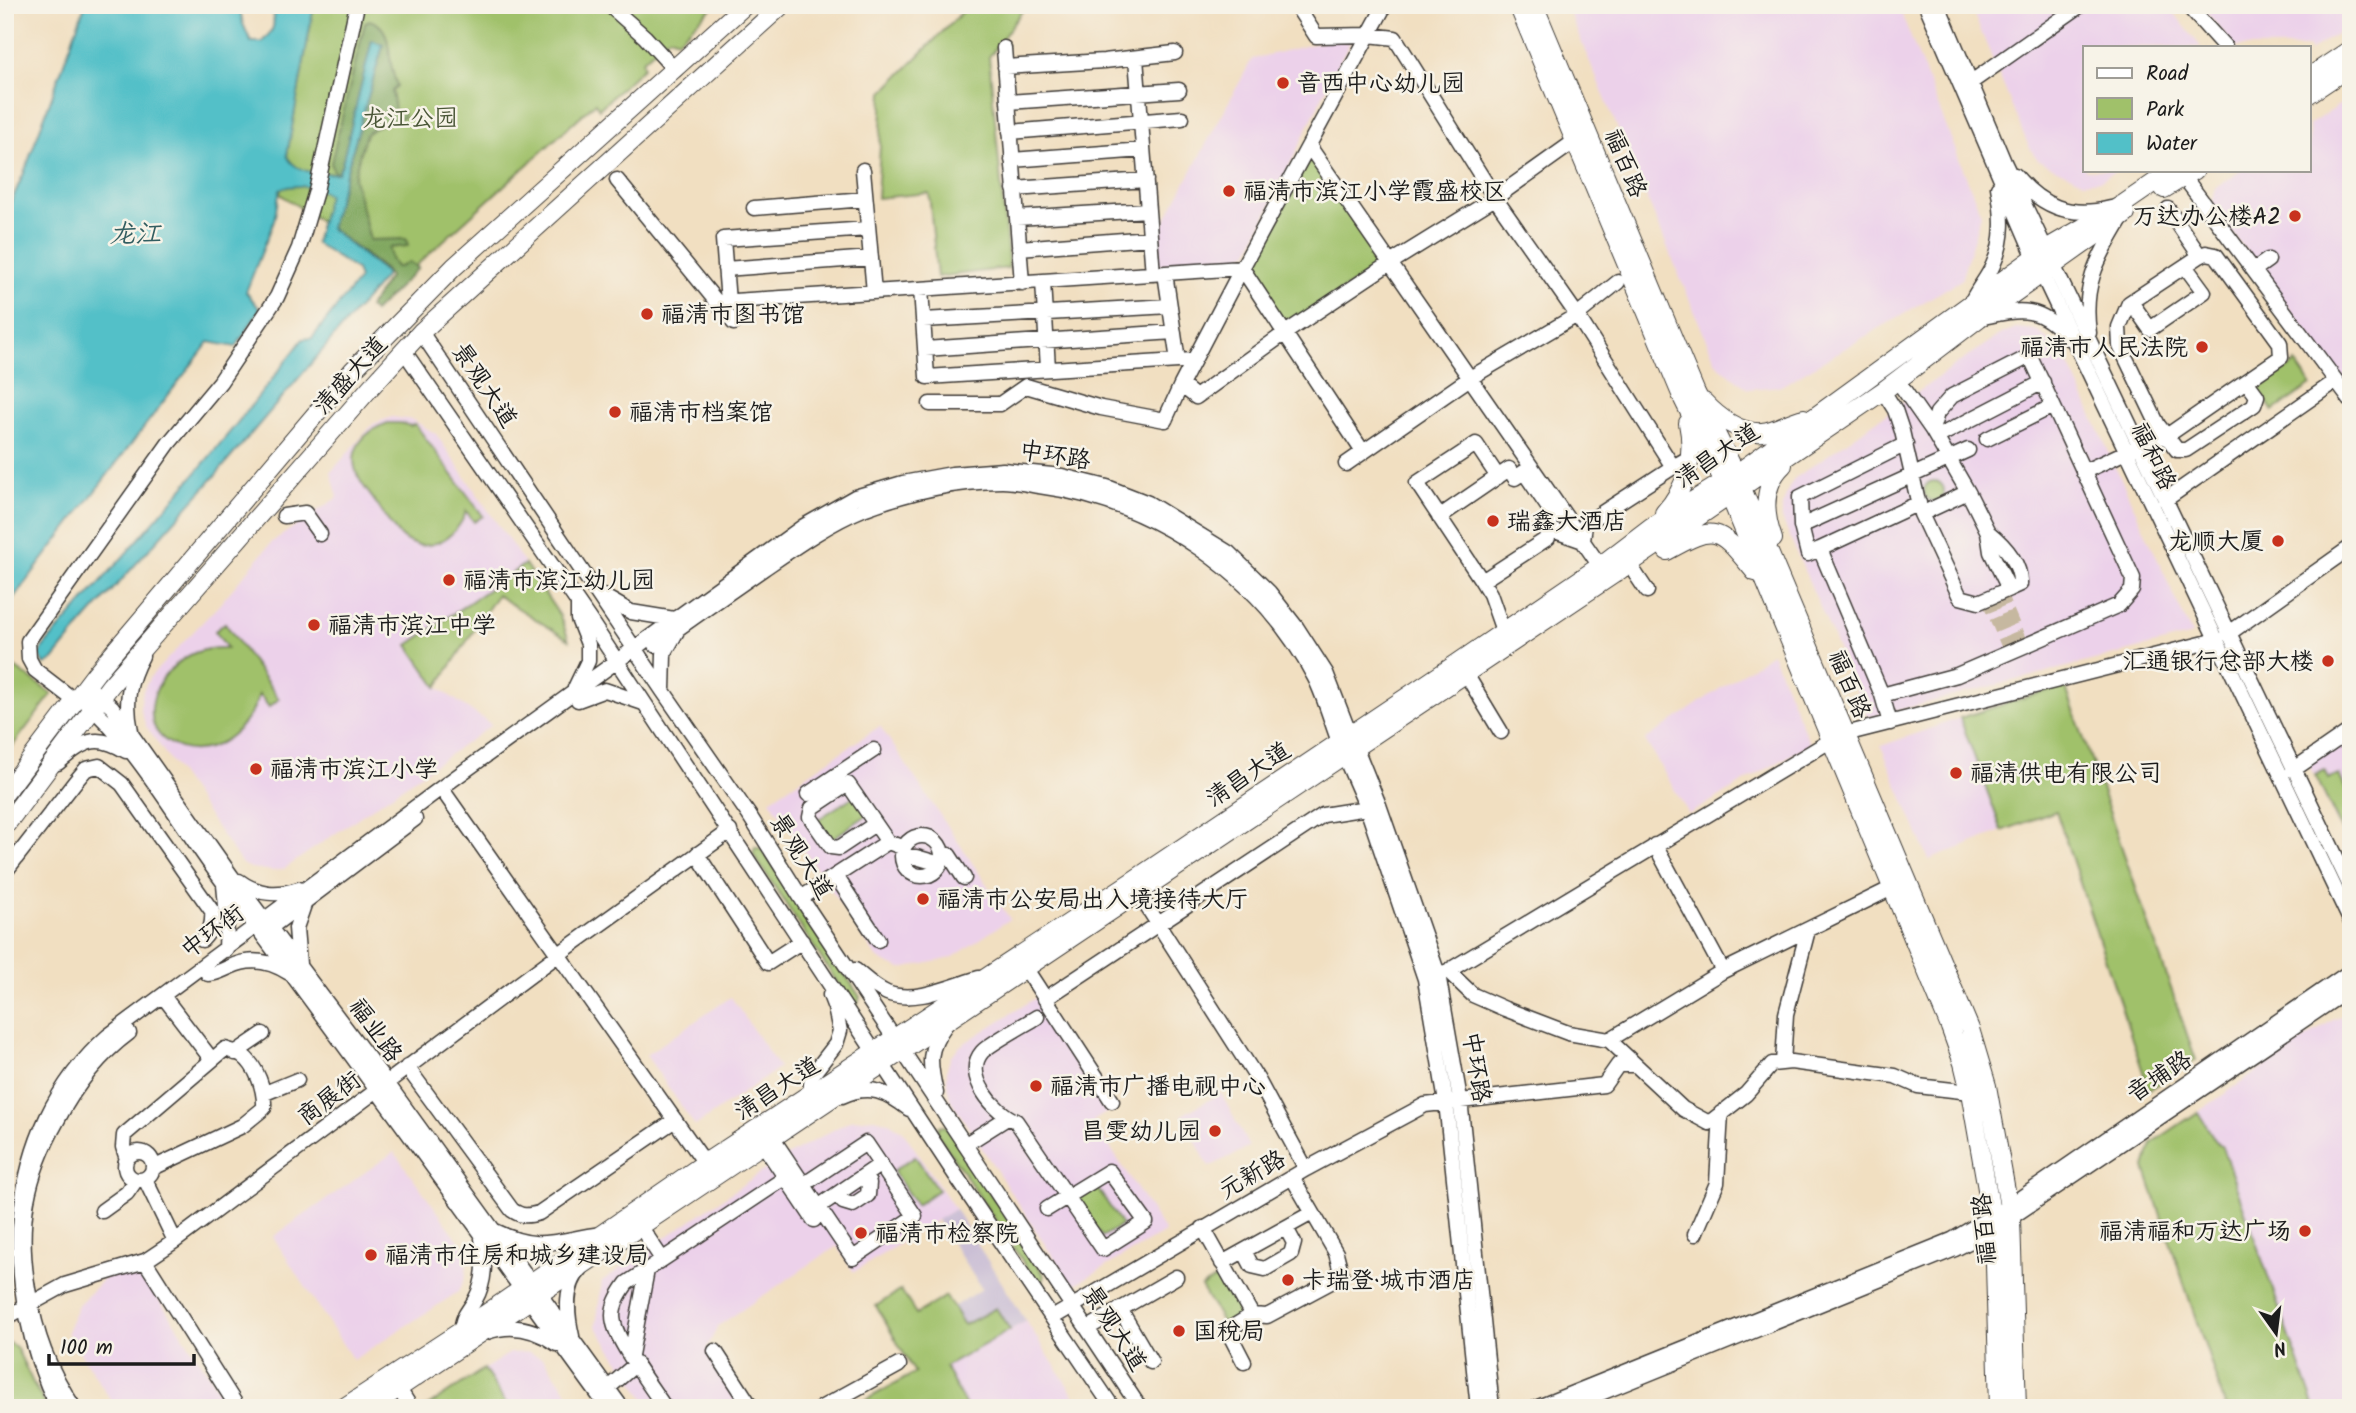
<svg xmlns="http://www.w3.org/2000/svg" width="2356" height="1413" font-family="Kalam,'LXGW WenKai TC',sans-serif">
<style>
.built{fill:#ecd1ea}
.industrial{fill:#cbbfd5}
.green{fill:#a0c16a;stroke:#5e6e43;stroke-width:2}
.forest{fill:#80a75e;stroke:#4e623d;stroke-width:2}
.water{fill:#52c0c8;stroke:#376e72;stroke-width:2}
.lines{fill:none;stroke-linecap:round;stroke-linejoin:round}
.minor-tunnel{stroke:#c6b8a0;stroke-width:14;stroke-dasharray:14 7;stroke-linecap:butt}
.minor-casing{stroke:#3c3935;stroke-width:17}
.major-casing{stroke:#3c3935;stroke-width:20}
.minor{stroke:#fff;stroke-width:14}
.major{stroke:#fff;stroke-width:18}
.poi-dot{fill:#c8321e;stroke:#f7f3e8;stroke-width:2.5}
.labels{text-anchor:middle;stroke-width:5;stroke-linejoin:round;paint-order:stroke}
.poi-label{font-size:24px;fill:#1c1c1c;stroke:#f7f3e8;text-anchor:start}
.park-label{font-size:24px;fill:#4a5637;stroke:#f7f3e8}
.street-label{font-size:24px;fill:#1c1c1c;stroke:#f7f3e8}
.water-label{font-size:26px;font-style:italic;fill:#325e61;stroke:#f7f3e8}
</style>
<rect width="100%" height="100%" fill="#f7f3e8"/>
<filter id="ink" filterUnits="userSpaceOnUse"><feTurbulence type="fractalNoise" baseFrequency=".0143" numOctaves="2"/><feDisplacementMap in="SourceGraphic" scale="14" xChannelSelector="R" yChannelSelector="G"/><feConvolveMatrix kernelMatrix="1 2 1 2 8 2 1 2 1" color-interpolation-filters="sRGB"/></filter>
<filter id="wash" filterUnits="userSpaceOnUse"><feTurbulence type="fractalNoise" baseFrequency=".00686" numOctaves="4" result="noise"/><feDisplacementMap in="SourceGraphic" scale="28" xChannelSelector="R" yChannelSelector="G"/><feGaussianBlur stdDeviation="1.57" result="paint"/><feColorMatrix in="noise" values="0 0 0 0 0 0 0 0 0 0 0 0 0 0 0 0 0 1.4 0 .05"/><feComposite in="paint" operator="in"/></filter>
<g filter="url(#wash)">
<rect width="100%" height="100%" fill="#f1dfc1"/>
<path class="built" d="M1566,5H1898L1981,214L1961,280L1781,386L1748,389L1716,363Z
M1970,5H2168L2201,47H2085V170H2117L2101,180L2084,182L2038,160L2029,147Z
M2200,5H2351V24L2309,52V47H2235Z
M1330,40L1350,42L1335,70L1249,251L1235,260L1157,266L1155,239L1252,59Z
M2351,97V391L2211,204L2215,188L2242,170H2309V125Z
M2016,328L2035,330L2062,349L2192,635L1868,718L1782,519V507L1789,487L1795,478L1999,335Z
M392,417L413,420L436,434L525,564L408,645L437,687L492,725L284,869L273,871L251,868L242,864L146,726L140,708L143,691L150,677L219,605L272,542L338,497L331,472L373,424Z
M1772,653L1810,744L1689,814L1645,740Z
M1960,718L2002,831L1929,860L1881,746Z
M880,726L1010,919L952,958L901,969L878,959L770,800Z
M2351,736V853L2308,763Z
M731,997L779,1068L695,1126L646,1055Z
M1037,997L1109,1111L1093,1121L1165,1232L1072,1286L950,1099L947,1084V1069L951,1056L960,1046Z
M2346,1014H2351V1408H2315L2222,1147L2215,1140L2198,1112L2331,1021Z
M1221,1093L1249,1147L1209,1167L1182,1115Z
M875,1118L889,1122L903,1131L955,1209L854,1272L837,1246L718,1326L707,1348L745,1408H651L596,1326L602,1281L779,1160L851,1120Z
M394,1152L465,1249L467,1264L465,1279L458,1292L353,1360L273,1237Z
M140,1271L231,1408H116L67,1332L78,1305L105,1277Z
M1026,1321L1082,1408H967L944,1367Z
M528,1352L543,1358L579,1408H509L484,1369L510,1353Z"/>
<path class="industrial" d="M955,1209L1026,1321L1010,1330L996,1308L964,1326L953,1307L982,1289L937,1220Z"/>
<path class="green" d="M314,5H715L678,40L669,37L642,61L644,67L599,109L595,103L398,282L330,228L280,194Z
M969,5L1025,7L989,57L1009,268L937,277L929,193L877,198L883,92Z
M1310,156L1384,263L1287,327L1248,270Z
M2296,363L2311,385L2273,411L2258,389Z
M388,423H400L411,426L415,424L483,516L474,522L466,511C458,539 422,559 398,534C390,525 383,513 376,503C370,494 362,486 358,476C346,450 364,431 388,423Z
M1924 491a10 10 0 1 1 20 0a10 10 0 1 1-20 0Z
M525,564L560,616L569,640L497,595L437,687L408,645Z
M225,623L279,699L269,707L259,694C250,730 205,767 168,742C142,726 151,689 169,671C186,654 202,647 227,648L215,631Z
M5,660L52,694L5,756Z
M2065,685L2196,1060L2149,1090L2056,811L2002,831L1960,718Z
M2325,770L2329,779L2339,775L2351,800V849L2315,775Z
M854,796L867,815L830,840L817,820Z
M755,847L762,849L860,997L858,1004L850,1002L753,854Z
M2198,1112L2215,1140L2222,1147L2315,1408H2226L2145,1168L2152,1143Z
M943,1125L947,1127L1044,1275L1042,1282L1035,1280L937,1133L939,1126Z
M915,1156L938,1190L916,1205L893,1171Z
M1096,1186L1122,1225L1102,1237L1077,1199Z
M1221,1276L1244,1316L1225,1327L1201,1287Z
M901,1290L916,1314L946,1296L964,1325L996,1308L1010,1330L945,1367L967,1408H851L915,1373L876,1306Z
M5,1341L16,1347L35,1387L48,1408H7L5,1405Z
M484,1369L509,1408H425Z"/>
<path class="forest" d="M369,20C390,25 388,47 391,63C392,71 395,79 397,86L392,91L395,111L403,112L404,117L379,125L366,134L360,153L354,178L370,240L406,239L408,246L389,248L391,259L396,267H400L409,262L418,268L374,312L369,307L389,277L385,270L330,228L383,45L372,41L342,164L338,173L334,172L331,163L365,23Z"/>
<path class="water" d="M85,5H239L243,24L251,42H262C278,25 273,26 273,5H314L287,155C294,174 322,174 338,173L342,164L372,40L383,45L330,228L385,273V277L215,476L82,624L52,661L45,665L39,656L43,647C132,547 222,447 303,339L312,338L359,279L356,270L315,243L328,195C314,185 296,184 280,189L274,221L246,292L260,309L236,347L209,342L5,609V215L24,173Z"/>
</g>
<g filter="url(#ink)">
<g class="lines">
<path class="minor-tunnel" d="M1999,593L2022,647
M1988,598L2011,652"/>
<defs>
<path id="minor" d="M609,5L645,37L675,70
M1296,5L1316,36L1369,35L1395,38L1495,198L1577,315L1673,467L1687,459L1690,462
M1926,5L2042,274L2351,922
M1938,5L2004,162L2351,888
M2187,5L2225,47
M1004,48L1022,283
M1136,58L1153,274
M1005,67L1104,61L1175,53
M1970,83L2081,5
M1008,102L1179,90
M1010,132L1182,118
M1309,146L1600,566
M1012,160L1143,150
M863,170L874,292
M2015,175C2041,206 2069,219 2111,208
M2184,177L2351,401
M617,180L734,323
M1014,189L1146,180
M754,208L865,199
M2168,209L2200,256L2129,303L2119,327L2120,346L2158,425L2177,450H2186L2254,405L2257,396L2246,381L2281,357L2280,343L2216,255L2206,253L2200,256
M1017,218L1148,210
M1019,248L1150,238
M725,269L871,258
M2254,270L2268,260
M1165,273L1178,361
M1043,281L1048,369
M921,289L927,377L1194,360
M1973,299C1979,287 1988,277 1993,265C2005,239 2003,214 1998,187
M718,302L1242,268L1363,452
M728,302L723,239L868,229
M2131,302L2150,329L2204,292L2185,266
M1983,317C2022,308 2041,306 2068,338
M923,320L1170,306
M421,332L663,691L749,815L805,904L1140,1408
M2089,333C2082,283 2098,259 2122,218
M925,349L1174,332
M404,351L589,619L956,1176L1113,1408
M1897,380L1932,430
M1181,385L1196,397L1285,333L1390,263L1495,198L1575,141
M930,404H1000L1026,386L1101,408L1165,420L1181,385L1242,268L1385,5
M1937,437L2043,382
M1987,439L2053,406
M1346,464L1470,378L1577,315L1618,282
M2083,472L2149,441L2168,435L2246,381
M2165,500L2336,381
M1921,514L1968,492
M284,516L305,513L320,534
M1439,517L1509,469L1515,478L1524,472L1552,513L1548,538L1482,581L1417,483L1476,444L1498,477
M1801,526L1968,450
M1549,529L1583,541L1585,524L1673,467
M1988,532C2003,544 2021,563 2020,584L2009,589
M1820,549L1808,554L1801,526L1800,497L1906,444
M1629,564L1647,591
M1482,581L1490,594L1503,631
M603,596L631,612L674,619
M2228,634L2351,547
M655,645C691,619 727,594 763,569C795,547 827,524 863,509C908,492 954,481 1002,481C1014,481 1027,484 1039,486C1154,501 1261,574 1315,678C1325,698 1331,721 1339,742
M1466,674L1501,732
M575,688L588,661V644L578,619V603
M93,691L112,707L232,877L387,1083L622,1408
M663,691L664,654L677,631
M78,695C140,748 178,823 227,887C356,1059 481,1234 608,1408
M1882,695L1957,675L2119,605L2132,590L2133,578L2030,356L1952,396L1937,413L1932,430L1968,492L1988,532L1991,552L2009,589L1979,602L1960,597L1921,514L1902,431L1895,410L1883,391
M74,700L35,670L29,659L28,641L169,443L220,382L277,297L299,248L316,191L357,5
M578,700L605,690L643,703
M1890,723L1882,695L1820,549L1919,503
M131,731C125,703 128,681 142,656
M1356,748L1379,805L1438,974L1460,1099L1492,1408
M1344,755L1367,808L1425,979L1446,1102L1478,1408
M58,763C83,742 95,732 126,751
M2293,770L2351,730
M441,788L705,1163
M808,794L874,750
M875,824L839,848L831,847L810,817L812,808L848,784L888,842L904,848
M902 856a20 20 0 1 1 40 0a20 20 0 1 1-40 0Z
M697,854L768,963L802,941
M942,855H949L964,878
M902,857H916L940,864
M5,872L75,782L86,769L99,766L122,784L212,911C213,923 211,931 202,940
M836,876L878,940
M239,881C258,895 277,896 299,889
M224,885L227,916L226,950
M1139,894L1258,1080L1306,1169
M801,898L888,842
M274,925L415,819
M299,964L296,928L305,902
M1026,969L1112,1101
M855,970C865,978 875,988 887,993C914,1004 952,986 979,978
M1448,971L1473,995L1505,1009L1568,1033L1609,1040L1683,1109L1709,1123L1746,1094L1772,1064L1791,1062L1895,1076L1918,1086L1970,1092
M1723,971L1892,888
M208,974C217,974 222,970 230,967C250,957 271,961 289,973
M1425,979L1448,971L1830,741L1845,734L2217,640
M163,996L212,1060
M1045,999L1323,815L1367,808
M1037,1017C1026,1024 989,1044 982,1052C962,1075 995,1113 1016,1121L1103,1249L1146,1222L1109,1171L1047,1209
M1609,1040L1723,971L1655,845
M235,1053L263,1034
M1783,1063L1786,1014L1808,930
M407,1067L512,1210C522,1217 528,1216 539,1213L675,1120
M265,1093L297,1080
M936,1093C929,1062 927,1050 946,1024
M810,1095L812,1075L836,1044L840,1031L835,1008L830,995
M842,1096C869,1083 887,1092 909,1109
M763,1144L814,1220
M966,1144L1007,1118
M777,1145C802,1182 827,1220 853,1258L915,1216L866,1143L803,1185
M125 1166a14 14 0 1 1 28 0a14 14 0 1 1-28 0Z
M127,1159L123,1147L124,1135L225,1049C230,1051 237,1052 242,1055C257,1066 265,1090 264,1108L242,1126L153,1168
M145,1179L175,1241
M837,1194L843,1202L853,1205L868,1195L869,1183L864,1176
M818,1207L881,1164
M102,1211L127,1193L136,1180
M640,1226L662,1259
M1203,1228L1252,1315L1267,1316L1342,1276L1336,1253L1292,1177
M495,1231C540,1253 555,1240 601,1234
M1695,1234L1717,1183L1721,1113
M1244,1251L1252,1266L1265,1269L1291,1254L1294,1243L1286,1228
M145,1261L238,1408
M1222,1263L1312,1213
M1120,1309L1151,1362
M5,1318L65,1285L145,1261L175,1241L559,954L730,831
M1052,1318L1306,1169L1425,1105L1604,1085L1618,1065H1634
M1088,1328L1176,1277
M461,1331C463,1314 467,1314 475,1300C486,1281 485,1260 482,1238
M487,1332C512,1323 536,1329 557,1344
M572,1336C567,1315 564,1285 581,1269
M715,1351L752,1408
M631,1355L647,1270
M1244,1362L1230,1335L1231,1328L1252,1315
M608,1388L636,1364
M399,1389L411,1408
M58,1408C0,1289 1,1131 108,1036L441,788L804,526L855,497L903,483L952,474L1003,470L1062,476L1107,487L1148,503L1229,553L1269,592L1297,628L1326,673L1350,735
M74,1408C48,1368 36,1336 28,1289C17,1224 26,1176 58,1119C76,1085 98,1056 129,1033
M665,1408C652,1388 618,1343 614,1323C610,1308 619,1294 627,1283L785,1178
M821,1408L899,1365
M1536,1408L1952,1240L2009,1206L2351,971
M1564,1408L1955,1249L1994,1229L2351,988"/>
<path id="major" d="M1518,5L1683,399L1724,482L1950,1027L1963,1063L1970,1092L1994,1229L1999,1408
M1534,5L1696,393L1736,474L1970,1029L1987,1086L2011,1218L2017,1408
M2309,77L2351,49
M2309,94L2351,66
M2164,189L2195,170
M1704,402C1718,417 1740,434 1762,432C1776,431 1789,421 1804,418
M1664,513C1687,488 1695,456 1688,423
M1773,539C1764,514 1762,485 1783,465
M1667,551C1718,522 1719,529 1755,572
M5,793L96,673L353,370L454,267L745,5
M5,826L110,686L370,388L421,332L782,5
M343,1408L461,1331L705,1163L1131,882L1459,662L1600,566L1651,527L1736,474L2046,249L2122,205L2173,170
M369,1408L1629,564L1883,391L1979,318L2126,214"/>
</defs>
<use href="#minor" class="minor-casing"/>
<use href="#major" class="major-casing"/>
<use href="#minor" class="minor"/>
<use href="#major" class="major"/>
</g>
</g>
<g class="poi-dot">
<circle cx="1283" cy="83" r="7"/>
<circle cx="1229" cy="191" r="7"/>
<circle cx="2295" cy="216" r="7"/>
<circle cx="647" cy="314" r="7"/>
<circle cx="2202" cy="347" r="7"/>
<circle cx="615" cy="412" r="7"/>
<circle cx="1493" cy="521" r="7"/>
<circle cx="2278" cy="541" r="7"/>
<circle cx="449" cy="580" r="7"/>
<circle cx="314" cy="625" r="7"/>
<circle cx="2328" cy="661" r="7"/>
<circle cx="256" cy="769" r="7"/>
<circle cx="1956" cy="773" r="7"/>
<circle cx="923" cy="899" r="7"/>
<circle cx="1036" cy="1086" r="7"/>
<circle cx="1215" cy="1131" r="7"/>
<circle cx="2305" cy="1231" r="7"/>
<circle cx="861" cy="1233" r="7"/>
<circle cx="371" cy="1255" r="7"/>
<circle cx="1288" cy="1280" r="7"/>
<circle cx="1179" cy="1331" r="7"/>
</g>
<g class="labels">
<g class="poi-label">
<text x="1297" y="91">音西中心幼儿园</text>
<text x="1243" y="199">福清市滨江小学霞盛校区</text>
<text x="2281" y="224" text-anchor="end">万达办公楼A2</text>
<text x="661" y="322">福清市图书馆</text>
<text x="2188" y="355" text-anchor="end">福清市人民法院</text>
<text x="629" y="420">福清市档案馆</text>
<text x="1507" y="529">瑞鑫大酒店</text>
<text x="2264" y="549" text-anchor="end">龙顺大厦</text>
<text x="463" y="588">福清市滨江幼儿园</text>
<text x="328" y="633">福清市滨江中学</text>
<text x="2314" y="669" text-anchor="end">汇通银行总部大楼</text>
<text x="270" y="777">福清市滨江小学</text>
<text x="1970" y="781">福清供电有限公司</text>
<text x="937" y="907">福清市公安局出入境接待大厅</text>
<text x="1050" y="1094">福清市广播电视中心</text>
<text x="1201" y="1139" text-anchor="end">昌雯幼儿园</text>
<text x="2291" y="1239" text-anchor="end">福清福和万达广场</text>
<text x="875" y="1241">福清市检察院</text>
<text x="385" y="1263">福清市住房和城乡建设局</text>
<text x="1302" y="1288">卡瑞登·城市酒店</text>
<text x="1193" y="1339">国税局</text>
</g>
<g class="park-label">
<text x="410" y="126">龙江公园</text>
</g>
<g class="street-label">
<text transform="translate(1626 163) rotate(67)" y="8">福百路</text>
<text transform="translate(350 375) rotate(-48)" y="8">清盛大道</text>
<text transform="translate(485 385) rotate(56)" y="8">景观大道</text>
<text transform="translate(1055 455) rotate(9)" y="8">中环路</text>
<text transform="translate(1717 455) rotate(-34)" y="8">清昌大道</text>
<text transform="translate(2154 456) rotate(64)" y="8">福和路</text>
<text transform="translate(1850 684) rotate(67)" y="8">福百路</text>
<text transform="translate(1248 774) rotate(-34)" y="8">清昌大道</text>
<text transform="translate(802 856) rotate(58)" y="8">景观大道</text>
<text transform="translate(212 931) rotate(-37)" y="8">中环街</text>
<text transform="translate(376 1030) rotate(54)" y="8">福业路</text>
<text transform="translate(1477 1067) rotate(81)" y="8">中环路</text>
<text transform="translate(2159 1076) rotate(-34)" y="8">音埔路</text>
<text transform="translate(777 1088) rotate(-33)" y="8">清昌大道</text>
<text transform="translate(329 1098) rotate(-37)" y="8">商展街</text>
<text transform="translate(1252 1174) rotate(-30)" y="8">元新路</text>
<text transform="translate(1984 1229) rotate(-95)" y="8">福百路</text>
<text transform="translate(1115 1328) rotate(57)" y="8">景观大道</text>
</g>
<g class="water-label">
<text x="135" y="242">龙江</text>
</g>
</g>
<rect width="2356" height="1413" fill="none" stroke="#f7f3e8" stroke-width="28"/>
<rect x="2083" y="46" width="228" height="126" fill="#f7f3e8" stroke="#9f9d96" stroke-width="2"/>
<rect x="2097" y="68" width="35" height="10" fill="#ffffff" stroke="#9f9d96" stroke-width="2"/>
<text x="2146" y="80" font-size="21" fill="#1c1c1c">Road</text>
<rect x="2097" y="98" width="35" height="21" fill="#a0c16a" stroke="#9f9d96" stroke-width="2"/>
<text x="2146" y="116" font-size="21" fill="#1c1c1c">Park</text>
<rect x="2097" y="133" width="35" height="21" fill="#52c0c8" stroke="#9f9d96" stroke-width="2"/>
<text x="2146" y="150" font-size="21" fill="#1c1c1c">Water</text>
<g transform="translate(2276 1333) rotate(166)" stroke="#f7f3e8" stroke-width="5" paint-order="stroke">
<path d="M0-5L12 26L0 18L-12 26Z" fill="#1c1c1c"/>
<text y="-10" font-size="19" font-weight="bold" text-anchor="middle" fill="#1c1c1c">N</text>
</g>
<path d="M49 1354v10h145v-10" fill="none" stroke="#1c1c1c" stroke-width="3.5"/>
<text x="60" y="1354" font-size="21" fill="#1c1c1c" stroke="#f7f3e8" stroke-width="5" paint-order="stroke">100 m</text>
</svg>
